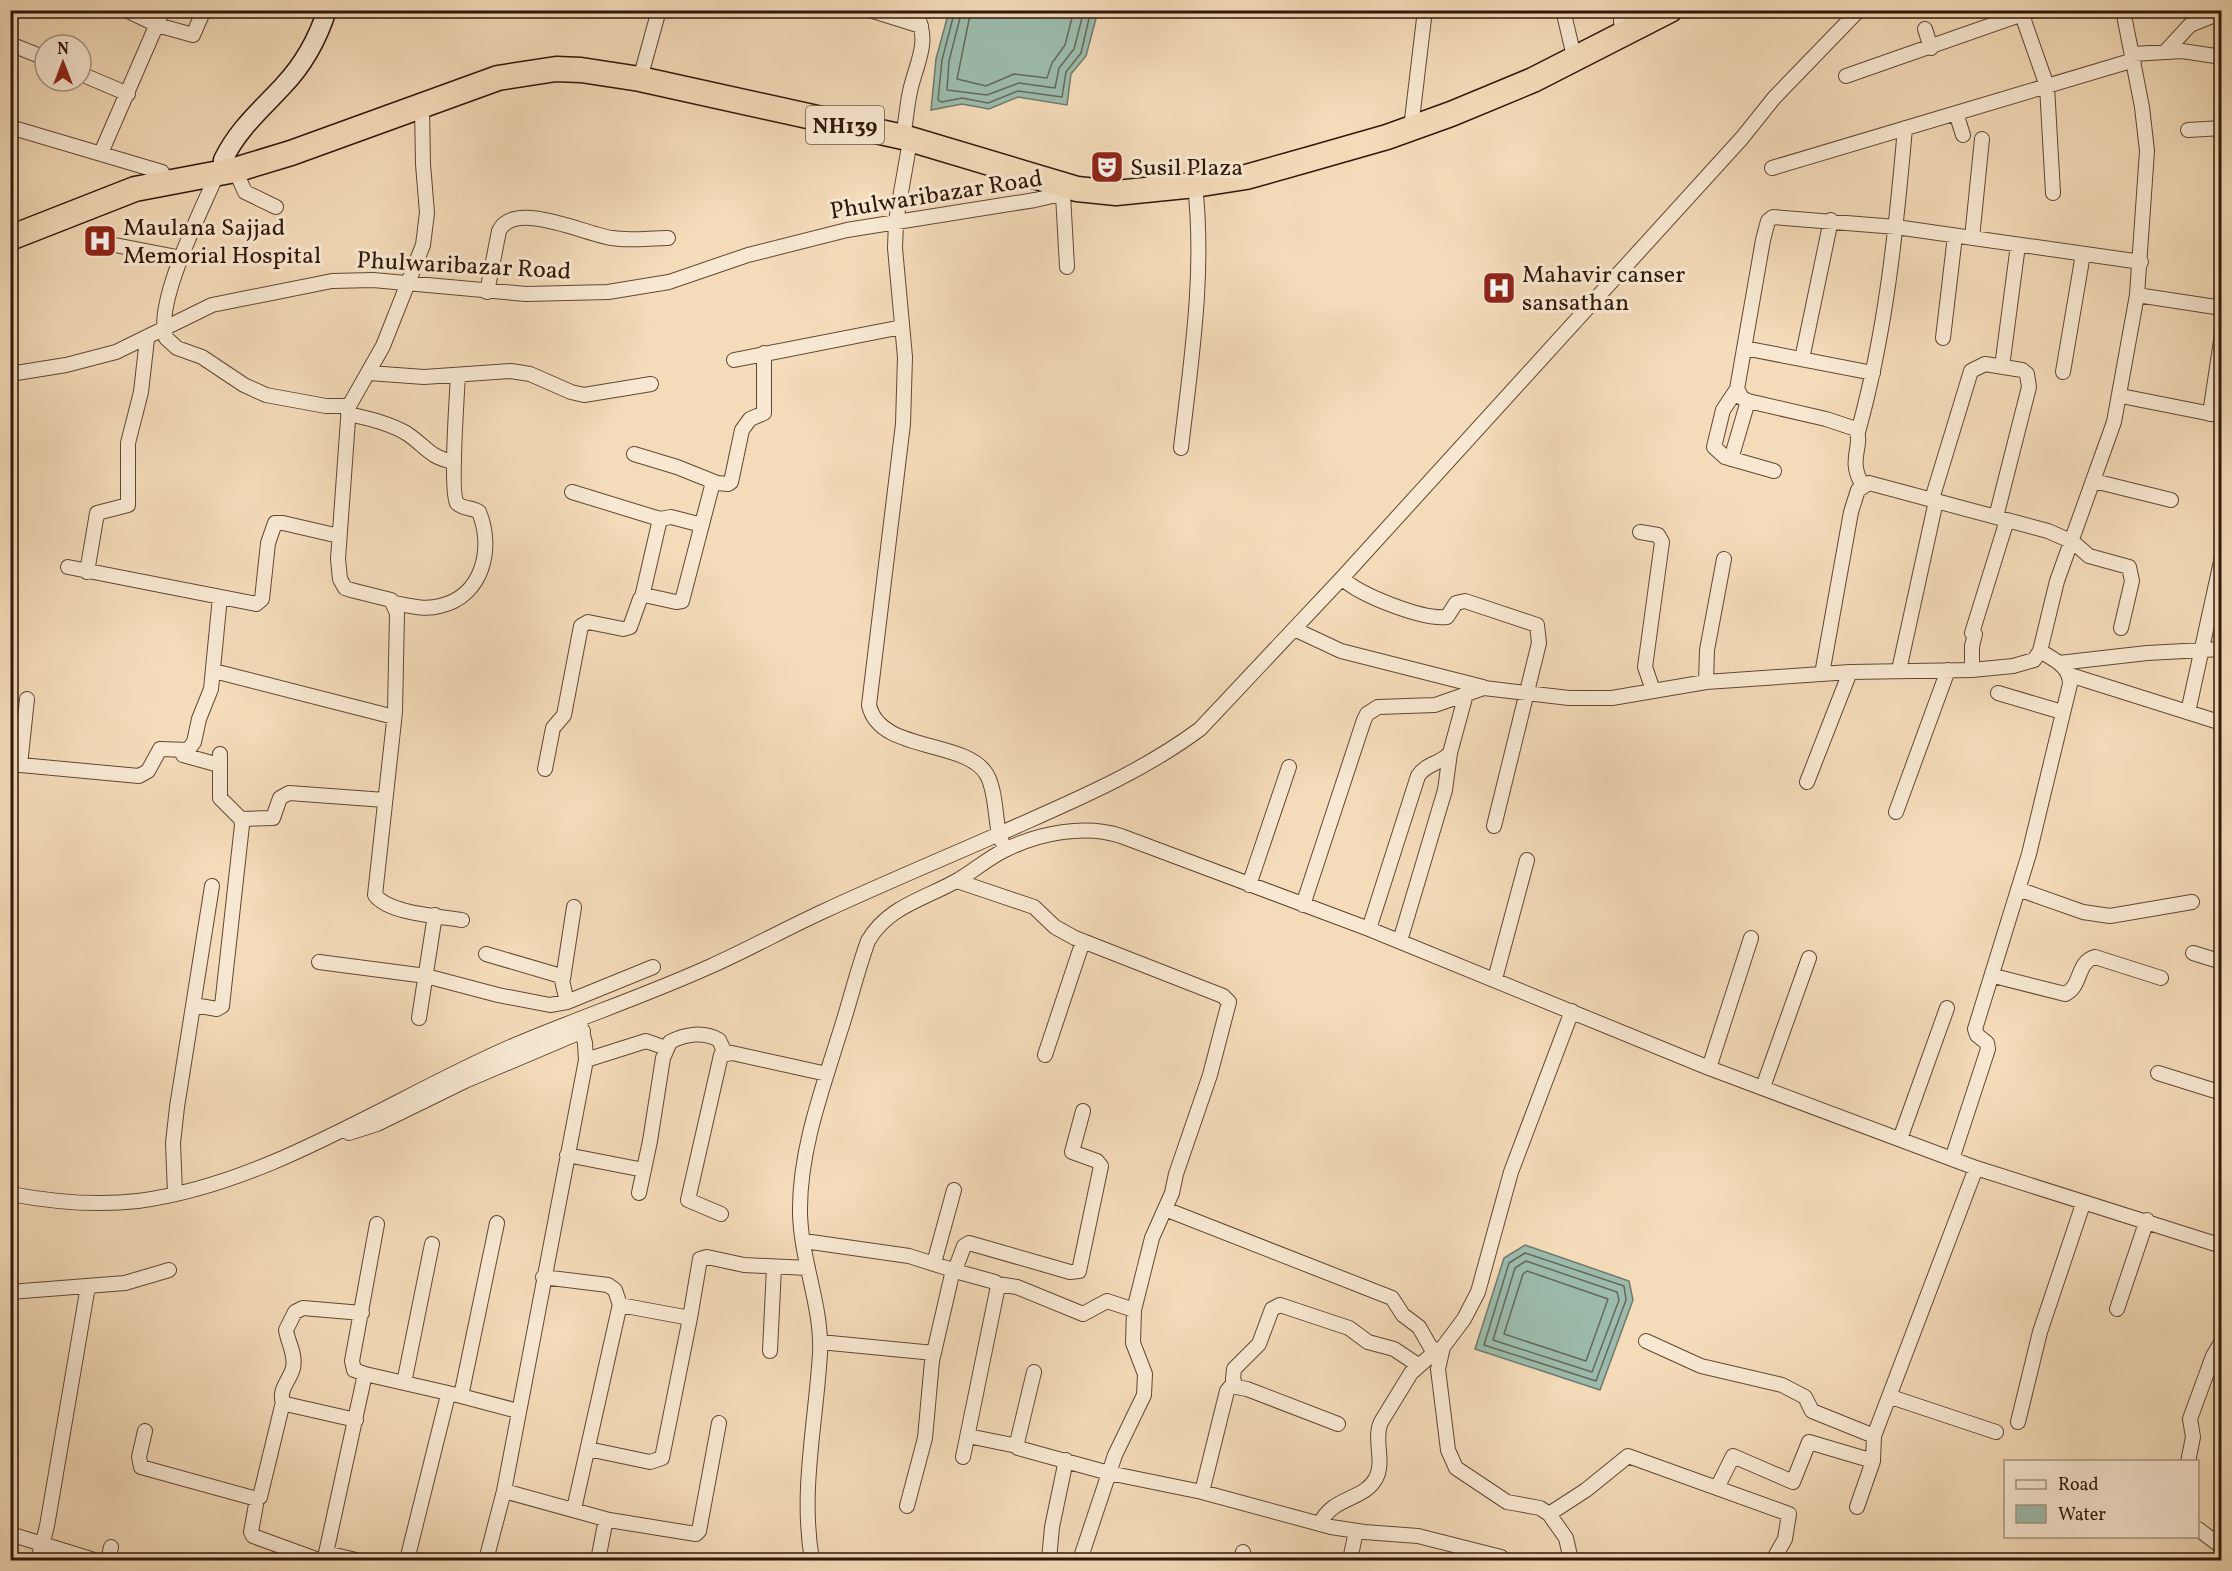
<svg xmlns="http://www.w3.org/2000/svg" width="2232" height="1571" font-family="Vollkorn,serif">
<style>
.water{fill:#9cbbac;stroke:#70796b;stroke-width:1.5}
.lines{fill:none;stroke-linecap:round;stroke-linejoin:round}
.shore{stroke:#66695a;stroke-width:1.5}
.street-casing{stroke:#604835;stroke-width:16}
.secondary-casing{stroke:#2f1709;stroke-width:21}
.highway-casing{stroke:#2f1709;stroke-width:27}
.street{stroke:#f8e8d2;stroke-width:14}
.secondary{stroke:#f8e8d2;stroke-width:18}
.highway{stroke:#f4dbb9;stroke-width:24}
.labels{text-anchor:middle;stroke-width:6;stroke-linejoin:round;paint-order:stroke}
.shield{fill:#f8e8d2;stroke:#6b5645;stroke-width:1.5}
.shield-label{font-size:22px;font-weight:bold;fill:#2f1709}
.poi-label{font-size:24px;fill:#2f1709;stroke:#f8e8d2;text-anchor:start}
.street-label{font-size:24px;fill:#2f1709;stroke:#f8e8d2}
</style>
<rect width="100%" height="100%" fill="#f4dbb9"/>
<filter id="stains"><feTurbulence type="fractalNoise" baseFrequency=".00333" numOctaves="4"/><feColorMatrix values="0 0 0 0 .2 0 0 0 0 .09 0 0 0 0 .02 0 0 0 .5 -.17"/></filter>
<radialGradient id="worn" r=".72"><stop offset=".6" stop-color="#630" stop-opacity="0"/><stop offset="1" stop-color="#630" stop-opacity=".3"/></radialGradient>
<path class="water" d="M949,11H1098L1086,56L1071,74L1067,105L1018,97L989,109L962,104L931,110L936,59Z
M1525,1245L1629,1281L1633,1300L1600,1390L1475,1349L1504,1258Z"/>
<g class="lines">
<path class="shore" d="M955,10L942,60L938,100L942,102L962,98L988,103L1018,91L1062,97L1066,72L1081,53L1091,10
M962,10L949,61L947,90L987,95L1019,83L1055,88L1059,68L1074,49L1084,10
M971,10L957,79L986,86L1014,74L1047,78L1052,63L1065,45L1074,10
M1525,1253L1624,1286L1626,1300L1596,1381L1484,1345L1509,1263Z
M1526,1261L1617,1292L1619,1300L1592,1372L1493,1340L1515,1268Z
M1527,1271L1608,1299L1586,1361L1504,1334L1523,1274Z"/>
<defs>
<path id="street" d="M126,10L157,25L193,35L204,10
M870,10L921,26
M1563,10L1572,48
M1621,10V22
M2022,15L2047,86L2053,193
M1925,29L1931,48
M10,44L45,58
M2166,51L2190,25L2222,12
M2133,54L2182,51L2222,57
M643,68L659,10
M81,74L128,94
M1846,76L2034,10
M1956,113L1963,135
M10,127L162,172
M1411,128L1425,10
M2188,130L2222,128
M911,135L896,221L895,248L905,357L903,424L869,705C879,753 967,739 987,775C996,792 995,816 999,834C1068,803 1138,775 1200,729L1342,578L1742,138L1774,98L1859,10
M903,137C906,121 907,103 911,87C919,56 930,42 915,10
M101,153L163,10
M1772,168L2134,60
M235,170L245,192L276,207
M217,174C202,210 154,303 166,338L177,348L202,357L244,385L266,395L326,406H349L383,346L423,245L427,213L423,164L422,106
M1063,195L1067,267
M1972,238L1982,139
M115,245L182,258
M487,292L499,231C514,199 587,235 612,238C630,241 649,238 668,238
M2137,295L2222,308
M1943,338L1955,236
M1744,348L1873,373
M1802,359L1831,220
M734,360L902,327
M2002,367L2018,245
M2063,372L2083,254
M369,373L424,377L511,371L530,374L571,392L584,395L651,384
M10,374L66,365L116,352L212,305L332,281L373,280L526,294L608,292L669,282L748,255L847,230L1035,200L1074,191
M1737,389L1723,410L1714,447L1725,457L1774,471
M2121,396L2222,416
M349,406L338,559L340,579L345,588L351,590L391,600L397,613L395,712L375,895C389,914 440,916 462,920
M348,414C368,418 389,423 406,433C426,446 428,457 454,462
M2210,414L2222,334
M1858,432C1886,332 1896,231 1905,128
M1181,448C1191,361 1205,274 1195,185
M634,454L677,467L717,483L728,484L731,482L742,430L750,419L764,413V353
M1731,459L1748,401
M2094,481L2171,500
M1862,484C1847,459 1864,445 1856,429L1826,419L1748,401L1742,398L1737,389L1763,240L1768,221L1773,217L1896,227L2141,262
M572,492L660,519
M1932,499L1971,371L1985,364L2022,370L2027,374L2029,387L1996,517
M1640,532L1658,535L1662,542L1645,667L1653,690
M68,567L256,604L262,599L268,543L275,523H283L339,536
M87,572L97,513L128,505V443L141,392L147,339
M1342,578C1359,595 1423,620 1447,617L1456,603L1465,601L1537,625L1539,643L1494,826
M642,597L660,519L671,517L702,525
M394,603C410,606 425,610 440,606C483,596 494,548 479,512C472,507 462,509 457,503C450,493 457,394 458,375
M1294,629L1341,651L1483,687
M1972,633L2007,520
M2059,663L2147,653L2222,649
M1899,670L1936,501
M1972,670V646L1975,634
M214,671L394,717
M1822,674L1851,512L1858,490L1869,483L2048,531L2073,542L2089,556L2129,567L2132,581L2121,628
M2070,675L2222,723
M1706,682L1707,650L1724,559
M1998,693L2062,712
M2188,712L2222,557
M183,755L219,765
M10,764L139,776L148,771L160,749L188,750L194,742L199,719L211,689L220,597
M20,765L27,699
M545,769L553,728L564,715L581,626L588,622L623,629L630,627L640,599L644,595L676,602L682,601L713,482
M1807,782L1850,672
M1896,812L1948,670
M241,819L273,818L280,798L289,793L385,800
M957,881L1034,907L1055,927L1075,938L1223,996L1229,1002L1210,1075L1176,1174L1172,1193L1152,1238L1134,1310L1133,1343L1145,1374L1144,1395L1115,1455L1080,1560
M1249,885L1289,767
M2018,889L2083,912L2110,916L2192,902
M1303,905L1364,720L1367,714L1378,707L1435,705L1484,688L1569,698H1612L1706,682L1850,672L1972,670L2013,666L2034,660L2040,651L2057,581L2114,422L2137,295L2147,151L2142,107L2123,10
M1369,929L1418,776C1426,763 1441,764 1450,753L1466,694
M1400,941L1445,790L1450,753
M2193,953L2222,962
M486,954L561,976L567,1002
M319,962L426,976L498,995L550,1005L567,1002L653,967
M1994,976L2065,994C2082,987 2076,962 2095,957L2161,978
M563,979L574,907
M1495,979L1527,860
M194,1005L217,1009L222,1006L242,825L241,819L220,798V754
M419,1018L435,915
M1045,1055L1083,941
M586,1060L646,1041L666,1048
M1709,1068L1751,938
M2158,1073L2222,1093
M1763,1087L1809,958
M349,1133L377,1124L465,1081L583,1031
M1900,1139L1947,1008
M567,1155L644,1170
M1952,1159L1988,1049L1987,1043L1977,1035L1975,1029L2029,854L2070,684C2070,666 2053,659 2040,651
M639,1193L650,1141L663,1058L670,1042C685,1034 704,1031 719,1040L725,1053
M10,1194C53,1202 95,1206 138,1201C268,1184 389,1100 508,1048C575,1019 645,996 711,966C749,949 785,929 822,912C880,885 940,860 999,834L1002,842
M175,1194L173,1143L177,1107L212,886
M1165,1209L1392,1298L1403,1315L1419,1327L1431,1348L1442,1351
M721,1214L688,1200L721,1055L732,1053L827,1074
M804,1241L909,1256L953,1270L932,1361L925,1438L907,1506
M934,1263L954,1190
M955,1271L995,1282L998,1286L963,1457
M954,1273L964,1246L969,1243L1070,1272L1079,1271L1101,1166L1097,1161L1072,1152L1083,1111
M543,1277L608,1285L615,1290L620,1305L690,1318L700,1259L707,1257L744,1265L808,1268
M997,1284L1017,1287L1083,1314L1107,1301L1134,1310
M10,1292L125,1283L169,1270
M2117,1309L2147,1220
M1646,1341L1701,1366L1782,1385L1805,1397L1812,1411L1874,1436L1976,1168
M820,1342L934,1353
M770,1351L774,1267
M1034,1372L1017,1443L1018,1448L1109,1473L1202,1492L1331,1527L1364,1532L1418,1536L1501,1557L1504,1560
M365,1374L354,1370L352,1361L377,1224
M404,1383L432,1244
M1236,1386L1233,1379L1234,1369L1259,1344L1272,1309L1280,1305L1349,1328L1368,1342L1394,1349L1418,1365
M461,1396L518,1411
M1891,1397L1996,1432
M356,1420L290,1405L283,1403C278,1390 290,1380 293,1368C296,1354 288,1343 286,1330L295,1312L303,1308L362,1313
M2018,1422L2040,1332L2083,1204
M145,1431L139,1457L141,1467L257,1499L260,1497L283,1402
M968,1436L1017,1446
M588,1449L650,1462L662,1458L690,1318
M2188,1462L2193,1437L2190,1419L2213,1356L2222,1341
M1717,1488L1733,1456L1793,1482L1809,1442L1873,1461
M504,1491L609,1520L696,1534L699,1531L719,1423
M1202,1492L1227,1391L1231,1386L1247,1389L1338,1424
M257,1499L251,1532L253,1536L316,1559
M1857,1507L1873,1461L1874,1436
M574,1509L620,1304
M1549,1514L1586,1490L1628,1456L1789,1514L1785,1539L1773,1560
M1320,1524C1332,1496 1364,1501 1376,1478C1385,1461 1373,1439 1381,1422L1411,1373L1437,1350
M2198,1529L2222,1547
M10,1534L94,1560
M38,1560L47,1526L88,1286
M108,1560L111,1547
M356,1560L326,1553L365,1374L461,1396L497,1223
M407,1560L448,1395
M486,1560L504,1491L586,1060L585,1043L579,1020
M598,1560L606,1519
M812,1560C800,1491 816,1423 820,1353C822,1305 801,1261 800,1213C799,1152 822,1090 840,1032C850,1002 857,971 868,941C888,906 925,899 958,880C974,871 988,858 1005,850C1039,833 1085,824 1121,836L1369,929L1709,1068L1976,1168L2222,1246
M1049,1560L1052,1527L1066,1460
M1241,1560L1243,1552
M1350,1560L1356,1531
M1571,1560L1566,1538L1549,1514L1540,1508L1507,1502L1456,1468L1448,1450L1438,1369L1443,1347L1464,1319L1478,1292L1511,1172L1572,1011"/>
<path id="secondary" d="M223,160C238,129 260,111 283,86C303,65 318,38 327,10"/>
<path id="highway" d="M10,238L135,189L235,170L291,153L498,78L556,69L581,70L640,79L903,137L1077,189L1116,193L1195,185L1246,177L1310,159L1387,137L1451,114L1533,80L1670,10"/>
</defs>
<use href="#street" class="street-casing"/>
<use href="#secondary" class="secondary-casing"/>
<use href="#highway" class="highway-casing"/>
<use href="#street" class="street"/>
<use href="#secondary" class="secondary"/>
<use href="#highway" class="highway"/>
</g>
<defs>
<symbol id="theatre-square" viewBox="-11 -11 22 22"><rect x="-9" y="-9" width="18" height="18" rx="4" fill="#8f2418" stroke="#f8e8d2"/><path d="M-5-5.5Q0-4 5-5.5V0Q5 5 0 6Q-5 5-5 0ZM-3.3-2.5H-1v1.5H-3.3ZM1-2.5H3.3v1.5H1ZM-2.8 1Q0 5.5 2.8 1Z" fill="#fff"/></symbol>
<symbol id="hospital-square" viewBox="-11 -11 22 22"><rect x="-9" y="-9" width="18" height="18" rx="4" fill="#8f2418" stroke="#f8e8d2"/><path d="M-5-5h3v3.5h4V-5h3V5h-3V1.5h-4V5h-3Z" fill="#fff"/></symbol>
</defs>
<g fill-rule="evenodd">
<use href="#theatre-square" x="1088" y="148" width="38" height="38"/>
<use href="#hospital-square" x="81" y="222" width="38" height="38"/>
<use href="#hospital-square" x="1480" y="269" width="38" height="38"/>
</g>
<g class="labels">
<rect class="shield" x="806" y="106" width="78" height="38" rx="4.5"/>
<g class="shield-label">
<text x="845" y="133">NH139</text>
</g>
<g class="poi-label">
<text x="1130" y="175">Susil Plaza</text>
<text x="123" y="235">Maulana Sajjad<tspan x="123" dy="28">Memorial Hospital</tspan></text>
<text x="1522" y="282">Mahavir canser<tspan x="1522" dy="28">sansathan</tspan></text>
</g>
<g class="street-label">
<text transform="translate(936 194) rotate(-9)" y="8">Phulwaribazar Road</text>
<text transform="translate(464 265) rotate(3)" y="8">Phulwaribazar Road</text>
</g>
</g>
<rect width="2232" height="1571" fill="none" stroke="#f4dbb9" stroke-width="36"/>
<rect x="12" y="12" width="2208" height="1547" fill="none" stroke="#2f1709" stroke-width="3"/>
<rect x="18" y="18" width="2196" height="1535" fill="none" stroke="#2f1709" stroke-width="1.5"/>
<rect x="2004" y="1460" width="195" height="78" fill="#f8e8d2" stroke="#a89482" stroke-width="1.5"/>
<rect x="2016" y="1480" width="30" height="9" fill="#f8e8d2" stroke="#a89482" stroke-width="1.5"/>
<text x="2058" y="1490" font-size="18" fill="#2f1709">Road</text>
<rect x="2016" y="1505" width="30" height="18" fill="#9cbbac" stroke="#a89482" stroke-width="1.5"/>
<text x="2058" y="1520" font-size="18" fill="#2f1709">Water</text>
<g transform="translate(63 63)"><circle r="28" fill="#f8e8d2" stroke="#a89482" stroke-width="1.5"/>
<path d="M0-4.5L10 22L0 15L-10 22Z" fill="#8f2418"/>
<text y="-9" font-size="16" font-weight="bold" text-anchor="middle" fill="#2f1709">N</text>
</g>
<rect width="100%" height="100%" filter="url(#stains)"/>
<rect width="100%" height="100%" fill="url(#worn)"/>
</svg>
